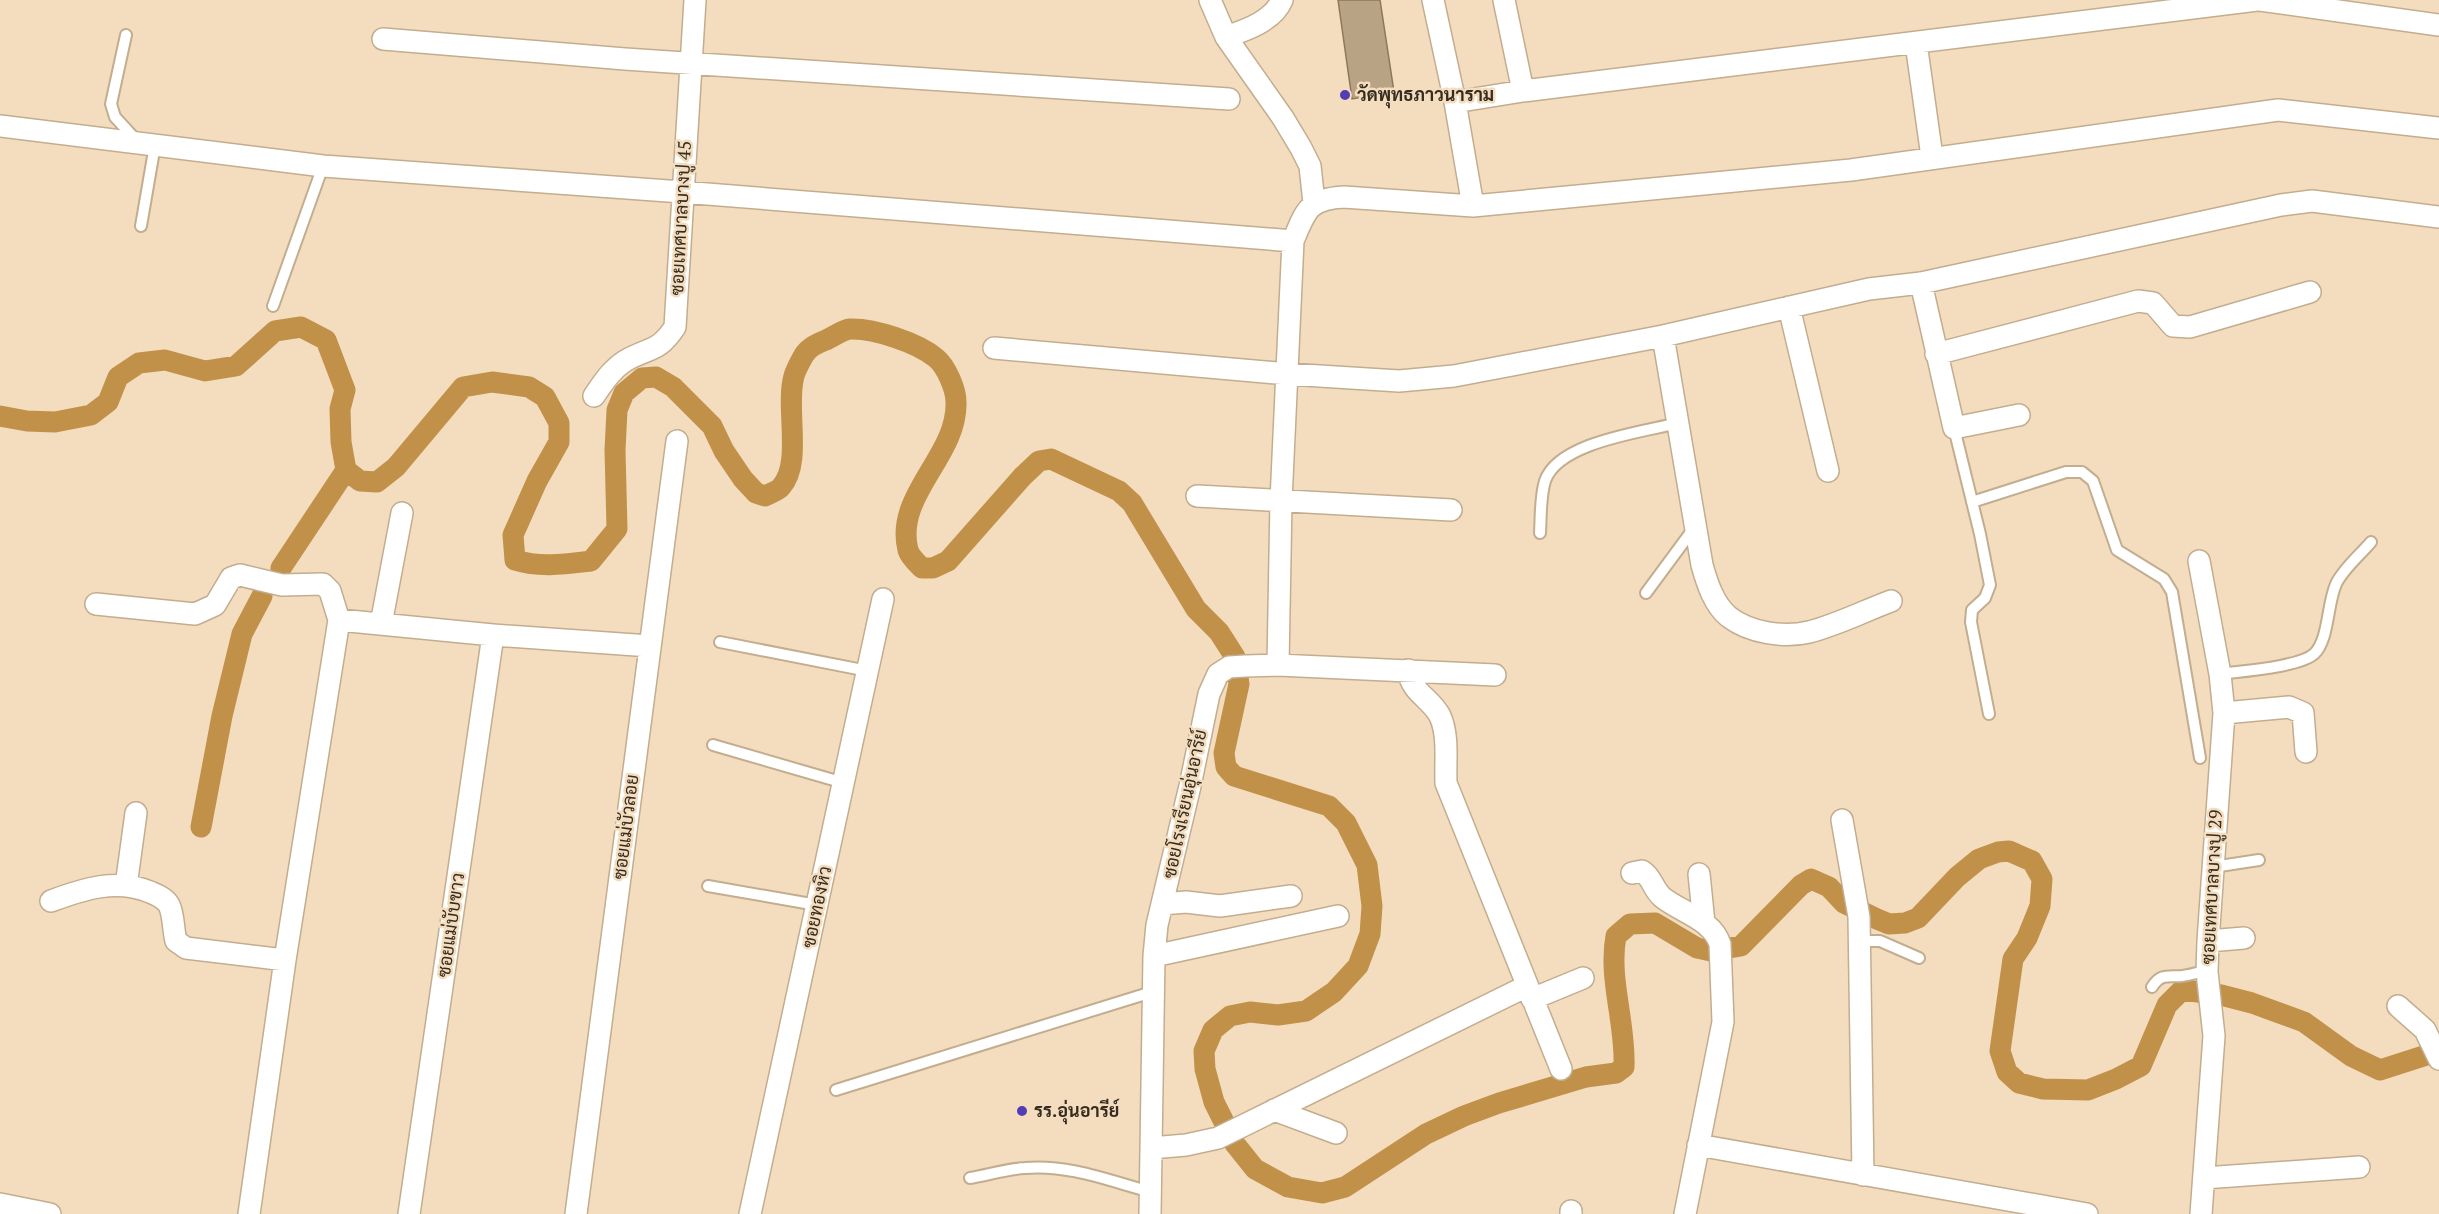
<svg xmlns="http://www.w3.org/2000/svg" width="2439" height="1214" font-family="'PT Serif',Sarabun,serif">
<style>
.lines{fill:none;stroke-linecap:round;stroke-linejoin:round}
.canal{stroke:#c1914a;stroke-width:21}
.building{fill:#b9a385;stroke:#8d785b;stroke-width:1.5}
.lane-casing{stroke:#c3ad8f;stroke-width:14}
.street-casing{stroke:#c3ad8f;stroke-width:24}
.lane{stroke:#fff;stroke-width:10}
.street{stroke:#fff;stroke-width:21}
.poi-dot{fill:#533db4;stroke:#f4ddbe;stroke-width:2}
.labels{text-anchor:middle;stroke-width:5;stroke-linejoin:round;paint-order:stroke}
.poi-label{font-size:18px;font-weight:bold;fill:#352c20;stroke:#f4ddbe;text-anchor:start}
.street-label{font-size:18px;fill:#352c20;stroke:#f4ddbe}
</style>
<rect width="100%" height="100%" fill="#f4ddbe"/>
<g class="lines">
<path class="canal" d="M0,416L27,421L55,422L91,415L108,402L118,377L139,363L165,360L205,371L236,366L275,331L301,327L326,340L345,390L340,409L341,442L346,470L360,481L377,482L396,467L463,387L492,382L529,387L545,397L559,423V442L537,481L513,535L515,560C540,568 566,564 591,561L617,529L615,450L617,410L624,393L642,378L656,377L673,387L712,426L724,451L743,479L756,493L765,496C770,493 778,491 781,487C803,463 785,407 794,376C796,369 800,362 804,355C808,348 818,343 826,340C833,337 842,330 850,329C874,328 918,343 936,358C946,366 956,389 956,402C958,456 894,495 908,550C910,557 917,563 922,568H933L948,561L1023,476L1039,461L1051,459L1119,491L1132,503L1196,609L1219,632L1235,657L1239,684L1224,753L1226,767L1234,776L1329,806L1346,823L1367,865L1372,906L1370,934L1358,966L1334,992L1306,1011L1278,1015L1250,1012L1230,1016L1213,1030L1204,1051L1205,1069L1214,1102L1235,1144L1255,1169L1288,1187L1322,1193L1345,1187L1426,1134L1464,1116L1499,1103L1586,1077L1616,1073L1624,1067C1626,1023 1608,979 1616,936L1630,924L1655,923L1697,948L1711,951L1741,946L1801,885L1811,879L1829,887L1844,903L1877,919L1889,924L1905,923L1918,918L1957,877L1979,859L1998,852L2009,851L2032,861L2042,879L2040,906L2027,938L2013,959L2000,1051L2007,1072L2019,1083L2043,1089L2088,1090L2116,1079L2141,1066L2167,1005L2182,990L2221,995L2252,1003L2304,1022L2351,1056L2380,1070L2439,1051
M281,568L346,470
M201,827L222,716L242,634L262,596"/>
</g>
<path class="building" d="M1338,0H1380L1394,92L1352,99Z"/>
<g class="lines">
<defs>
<path id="lane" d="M126,35L111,104L115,117L137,141
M141,226L155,145
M273,306L323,166
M1954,428L1980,534L1990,585L1985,598L1972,610L1971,622L1989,714
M1972,502L2066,472H2082L2093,481L2117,550L2164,579L2172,592L2200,758
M1540,533C1541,517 1540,497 1545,481C1558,442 1643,432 1678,423
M1646,593L1694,528
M720,642L868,671
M2220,674C2242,671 2299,667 2314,654C2329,640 2327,604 2336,584C2343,569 2360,555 2371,542
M713,745L844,783
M2213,867L2259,860
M708,886L817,905
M1861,941H1880L1919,958
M2152,987C2161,973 2168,977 2182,976C2190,975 2199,972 2207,971
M836,1090L1152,992
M970,1178C988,1175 1007,1169 1025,1168C1068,1164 1110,1181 1151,1192"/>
<path id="street" d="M1210,0L1226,37L1283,118L1301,148L1310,166L1314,203
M1433,0L1455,102L1473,206
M1504,0L1523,91
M2260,0L2439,25
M1226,37C1246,30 1273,21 1282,0
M383,39L625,59L1229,99
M1916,43L1932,157
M1455,102L1523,91L2257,0
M0,126L323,166L682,192L1293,241
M1921,283L1954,428L2019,415
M1789,307L1828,471
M1663,336L1702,565C1707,583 1714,605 1729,617C1750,633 1784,638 1809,632C1837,625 1864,611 1891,601
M994,348L1288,374L1399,381L1454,376L1663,336L1869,289L1921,283L2281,205L2312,201L2439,217
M1936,354L2138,301L2153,303L2173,326L2190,327L2310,292
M594,396C603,383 611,370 625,361C649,347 658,353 675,327L695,0
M1197,496L1451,510
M2199,561L2220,674L2224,713L2208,941L2207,972L2214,1036L2201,1214
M96,604L195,614L215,605L231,578L240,575L282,585L323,584L330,591L339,620L285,960L249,1214
M339,620L493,635L650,646
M381,624L402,513
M1278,665L1281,501L1293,241C1306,210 1308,199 1344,197L1473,206L1851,170L2278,110L2439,128
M1408,670C1412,694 1430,697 1440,716C1449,736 1445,762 1446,783L1561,1069
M2224,713L2289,707L2303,713L2306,752
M1842,820L1859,917L1863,1175
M1632,873L1642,871C1652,877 1653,889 1662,897C1680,912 1712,919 1720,944L1723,1022L1685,1214
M1699,874L1704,923
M126,886L136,813
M51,901C83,889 117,878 150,892C157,895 165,898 169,905C174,915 173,930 176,941L186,948L285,960
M1162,904L1186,902L1220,906L1291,896
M2208,941L2244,938
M1154,956L1338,916
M1532,999L1583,978
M2398,1006L2425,1030L2439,1059
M1274,1110L1336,1133
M1698,1145L2087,1214
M1151,1148L1186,1145L1218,1138L1527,986
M2204,1178L2359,1167
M0,1204L50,1214
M409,1214L493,635
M576,1214L677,441
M750,1214L883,599
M1150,1214L1154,956L1157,925L1190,786L1209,694L1218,674L1229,667L1245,666L1278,665L1495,675
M1571,1214V1211"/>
</defs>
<use href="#lane" class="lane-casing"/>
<use href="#street" class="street-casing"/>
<use href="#lane" class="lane"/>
<use href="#street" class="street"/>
</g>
<g class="poi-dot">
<circle cx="1345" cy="95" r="6"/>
<circle cx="1022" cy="1111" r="6"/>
</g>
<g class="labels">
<g class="poi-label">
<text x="1357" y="101">วัดพุทธภาวนาราม</text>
<text x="1034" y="1117">รร.อุ่นอารีย์</text>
</g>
<g class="street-label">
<text transform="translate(681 218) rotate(-87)" y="6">ซอยเทศบาลบางปู 45</text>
<text transform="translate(1185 804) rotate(-78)" y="6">ซอยโรงเรียนอุ่นอารีย์</text>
<text transform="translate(626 827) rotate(-83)" y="6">ซอยแม่บัวลอย</text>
<text transform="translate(2212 887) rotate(-87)" y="6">ซอยเทศบาลบางปู 29</text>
<text transform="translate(817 907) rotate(-78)" y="6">ซอยทองหิว</text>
<text transform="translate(451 925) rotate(-82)" y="6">ซอยแม่บับขาว</text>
</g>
</g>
</svg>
